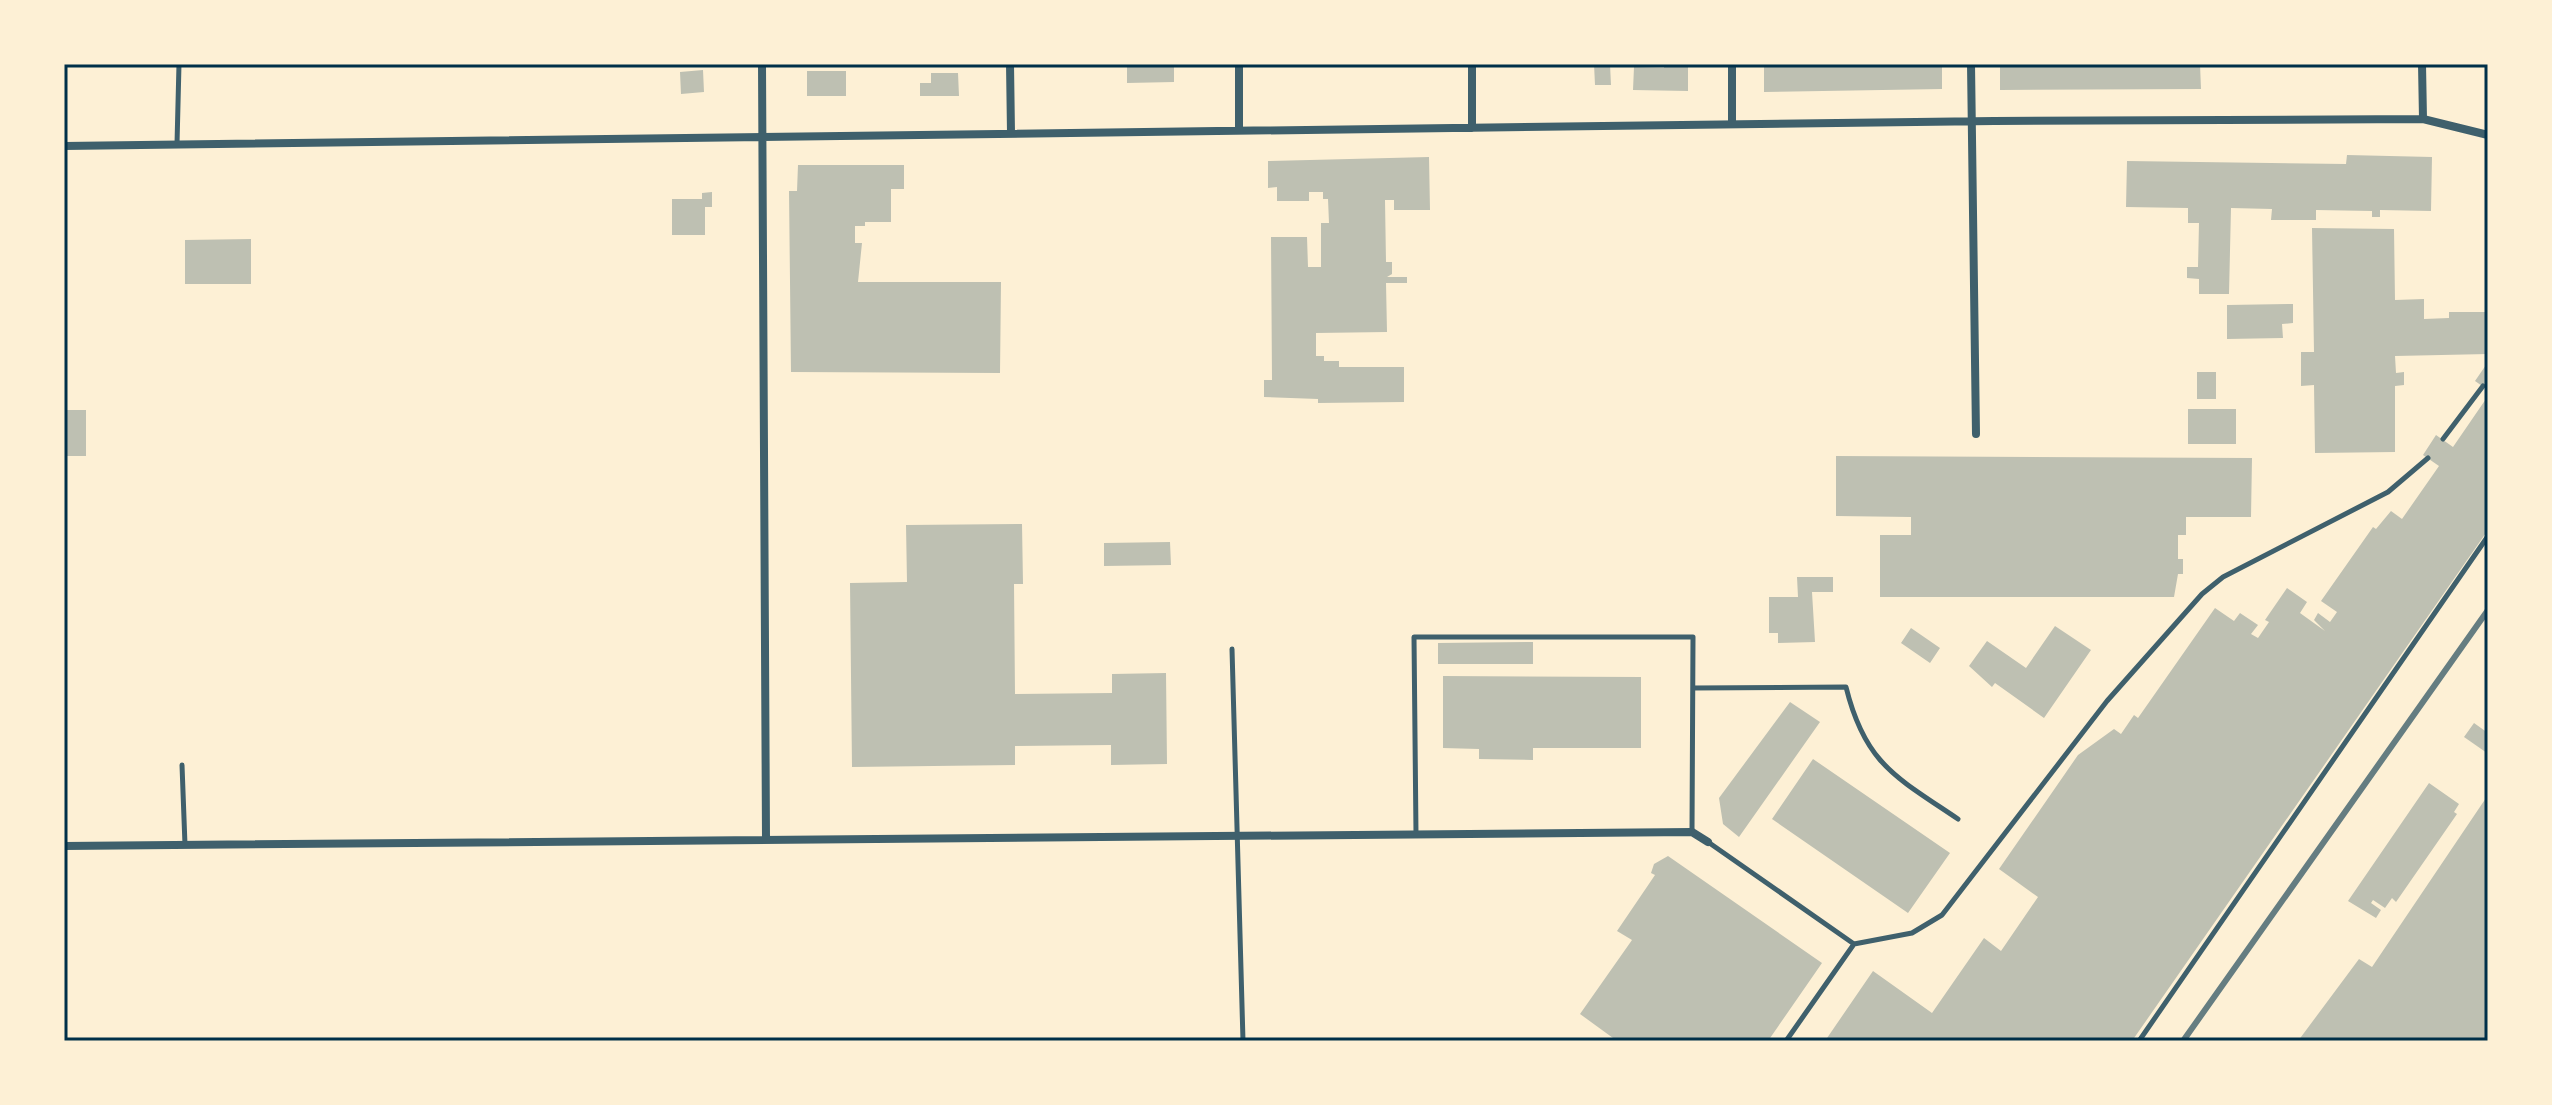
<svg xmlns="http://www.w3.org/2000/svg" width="2552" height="1105" font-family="'Fira Sans Condensed',sans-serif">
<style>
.building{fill:#bec0b2}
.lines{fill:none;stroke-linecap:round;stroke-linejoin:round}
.service{stroke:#3f606c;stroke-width:5}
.minor{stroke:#3f606c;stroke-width:8}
.rail{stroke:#657d81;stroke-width:6}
.neatline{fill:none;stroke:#003049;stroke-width:3}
</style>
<rect width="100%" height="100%" fill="#fdf0d5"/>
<path class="building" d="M1127,64H1174V82L1127,83Z
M1594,64H1610L1611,85H1595Z
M1664,64H1688V91L1633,90L1634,67L1664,68Z
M1764,64H1942V89L1764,92Z
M2000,64H2200L2201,89L2000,90Z
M703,70L704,92L681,94L680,72Z
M807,71H846V96H807Z
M931,73H958L959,96H920V83H931Z
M2347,155L2432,157L2431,211L2380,210V217H2372V211L2316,210V220H2271L2272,209L2231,208L2229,294H2199V279L2187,278V267H2198L2199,223H2188V208L2126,207L2127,161L2346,164Z
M1429,157L1430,210H1394V200H1385L1386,262H1392V274L1387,277H1407V283H1386L1387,332L1316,333V356H1324V361H1339V367H1404V402L1318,403V399L1264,397V380H1272L1271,237H1307L1308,267H1321V223H1329L1328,199H1323V192H1309V201H1277V187L1268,188V161Z
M798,165H904V189H891V222H865V226H855V243H862L858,282H1001L1000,373L791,372L789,191H797Z
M712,192V207H705V235H672V199H702V193Z
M2312,228L2394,229L2395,300L2424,299V319L2449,318V312H2488V354L2395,356L2396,373L2404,372V385L2395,386V452L2315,453L2314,385L2301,386V352H2314Z
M251,239V284H185V240Z
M2293,304V323L2282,324L2283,338L2227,339V305Z
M2488,362V390L2475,381Z
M2197,372H2216V399H2197Z
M2488,396V530L2132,1041H1825L1873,971L1932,1013L1984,938L2001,951L2038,897L1999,869L2078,755L2114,729L2121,734L2134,715L2138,718L2215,608L2234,621L2240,613L2258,625L2251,634L2258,638L2269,622L2265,620L2287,588L2307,602L2300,613L2325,631L2314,620L2318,613L2330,622L2337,612L2321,601L2373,527L2376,529L2391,511L2402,519L2439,466L2423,455L2436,435L2453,447Z
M2188,409H2236V444H2188Z
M64,410H86V456H64Z
M1836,456L2252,458L2251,517H2186V535H2178V559H2183V574H2178L2174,597H1880V535H1911V517L1836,516Z
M1022,524L1023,584H1014L1015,694L1112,693V674L1166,673L1167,764L1111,765V745L1015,746V765L852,767L850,583L907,582L906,525Z
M1170,542L1171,565L1104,566V543Z
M1797,577H1833V592H1812L1815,642L1778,643V633H1769V597H1798Z
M2055,626L2091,650L2044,718L1995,683L1992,687L1969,666L1987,641L2026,668Z
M1911,628L1940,648L1930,663L1901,643Z
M1533,642V664H1438V643Z
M1443,676L1641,677V748H1533V760L1479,759V749L1443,748Z
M1790,702L1820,722L1739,837L1723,824L1719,798Z
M2474,723L2488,733L2487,753L2464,737Z
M1813,759L1950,853L1908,913L1772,819Z
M2429,783L2459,804L2454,812L2457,814L2396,902L2392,898L2385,908L2373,900L2371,903L2381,910L2376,918L2348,901Z
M2488,795V1041H2298L2359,959L2372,967Z
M1668,856L1822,963L1768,1041H1611L1613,1038L1580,1014L1632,940L1617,931L1655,875L1651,873L1654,864Z"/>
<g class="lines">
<path class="service" d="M177,144L179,64
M2443,439L2483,386
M1232,649L1243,1041
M1693,688L1846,687C1865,764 1896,777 1958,819
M182,765L185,845
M1416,834L1414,637H1693L1692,831
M1708,842L1854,944
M1786,1041L1854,944L1912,933L1942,915L2107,701L2202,594L2223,577L2388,492L2428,458
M2139,1041L2488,536"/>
<path class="minor" d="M762,64L766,839
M1010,64L1011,133
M1239,64V130
M1472,64V128
M1732,64V124
M1971,64L1976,434
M2422,64L2423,119
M64,146L1994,121L2423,119L2488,135
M64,846L1692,832L1708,842"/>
<path class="rail" d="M2183,1041L2488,610"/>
</g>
<rect width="2552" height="1105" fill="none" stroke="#fdf0d5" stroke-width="132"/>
<rect x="66" y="66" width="2420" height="973" class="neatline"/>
</svg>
